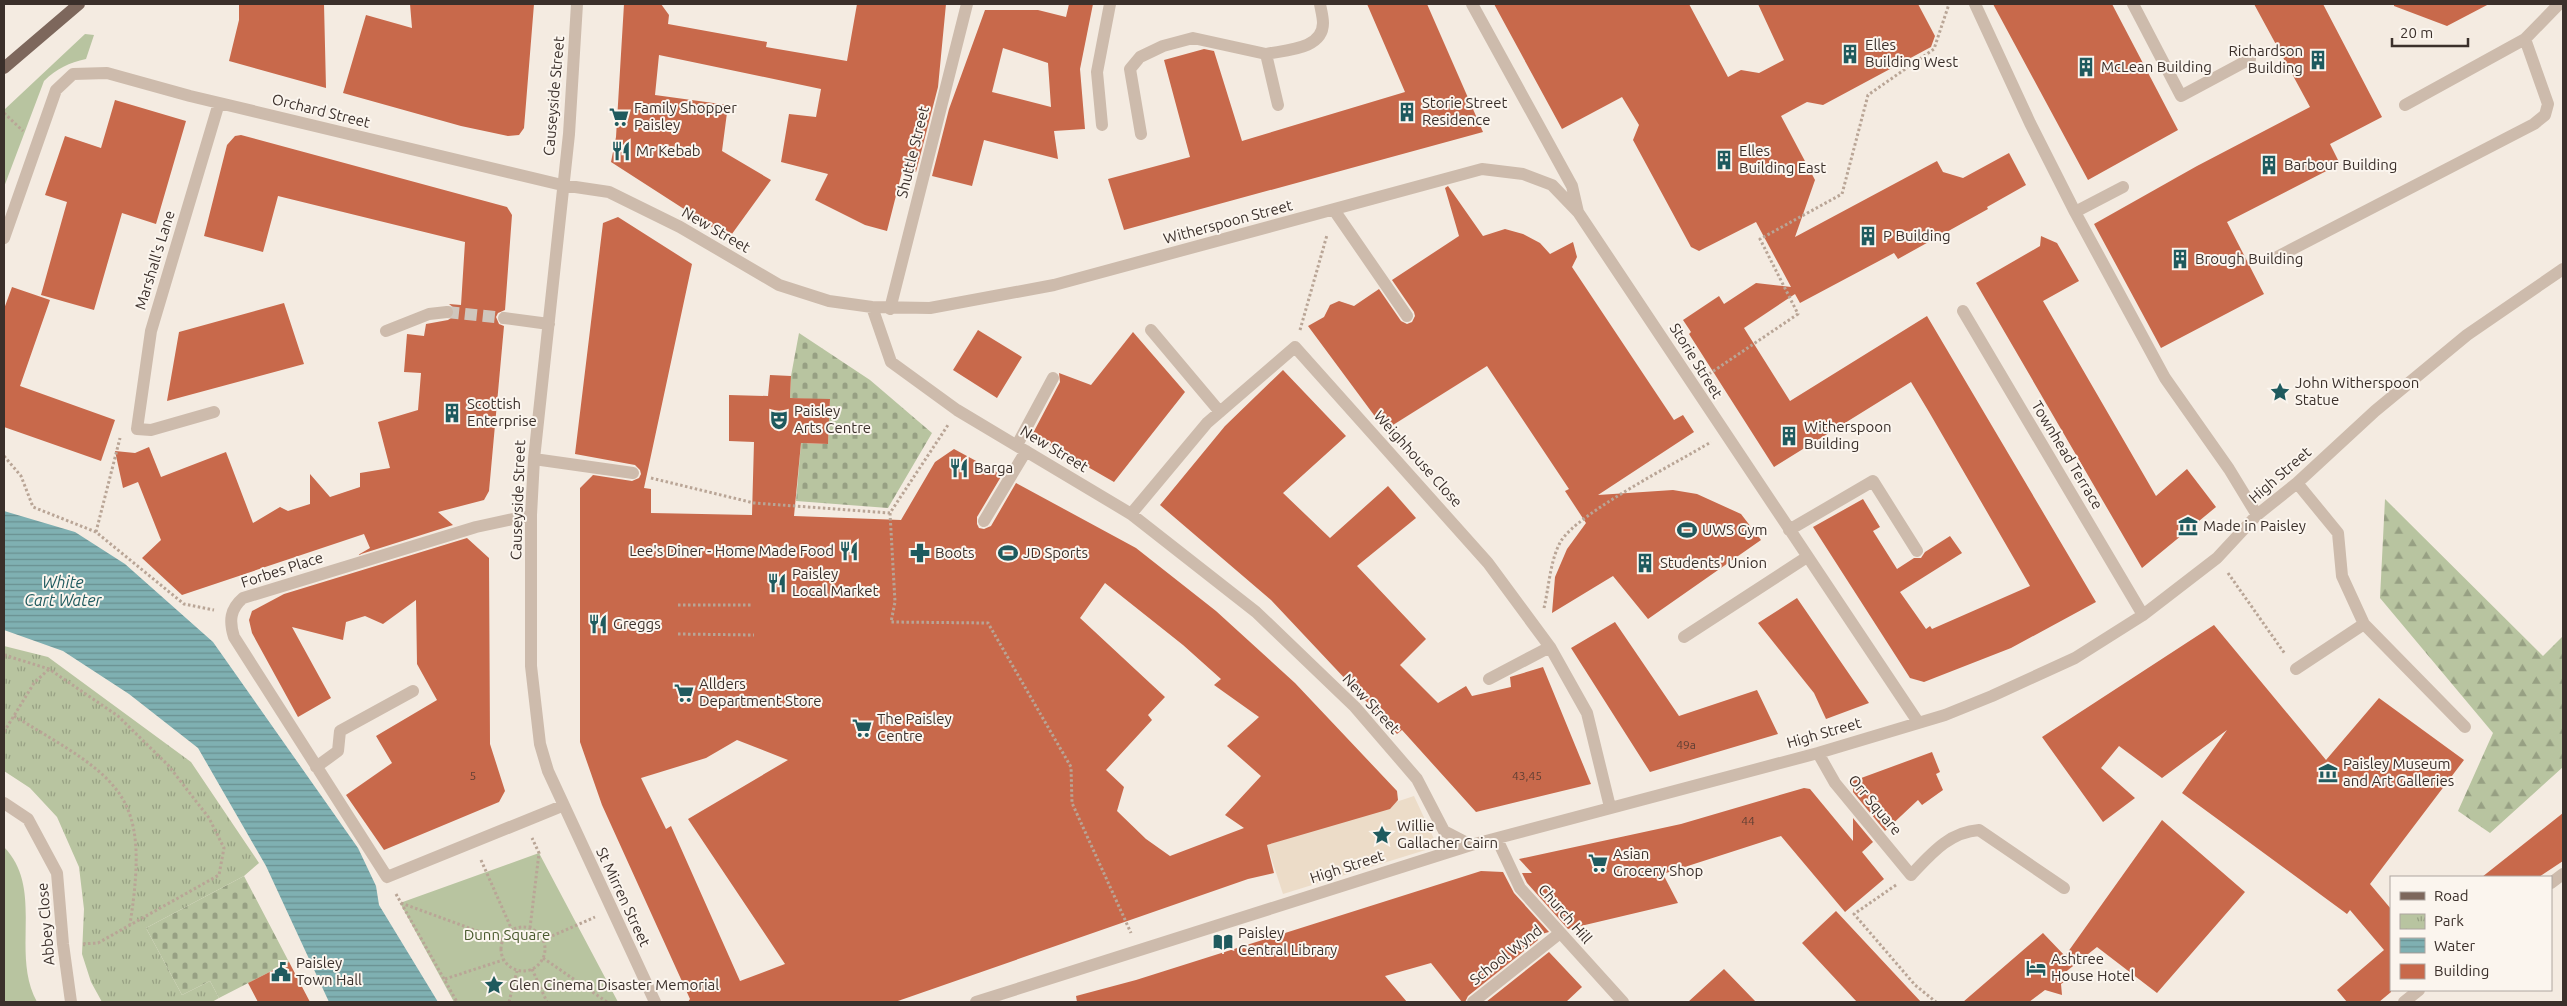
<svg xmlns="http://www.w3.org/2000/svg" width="2567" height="1006" font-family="Ubuntu,sans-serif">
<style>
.green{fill:#b8c4a0}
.forest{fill:url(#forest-firs)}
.cemetery{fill:url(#cemetery-stones)}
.park{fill:url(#park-tufts)}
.plaza{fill:#ecdcc8}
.water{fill:url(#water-rules)}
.building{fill:#c8694b;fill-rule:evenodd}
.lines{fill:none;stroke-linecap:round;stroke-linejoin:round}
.minor-tunnel{stroke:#cfc6bd;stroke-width:12;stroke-dasharray:12 6;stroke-linecap:butt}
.path{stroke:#b9a596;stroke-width:3;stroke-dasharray:2.5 2.5;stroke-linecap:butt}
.minor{stroke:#cdbbac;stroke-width:12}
.major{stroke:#7d675c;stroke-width:12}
.labels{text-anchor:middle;stroke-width:4;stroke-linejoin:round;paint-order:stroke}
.number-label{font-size:12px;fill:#5e3e33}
.poi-label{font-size:15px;fill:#3b302b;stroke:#fbf5ee;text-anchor:start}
.street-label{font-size:15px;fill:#3b302b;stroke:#fbf5ee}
.park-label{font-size:15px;fill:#4a5a2e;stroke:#fbf5ee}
.water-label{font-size:16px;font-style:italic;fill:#1f5a5e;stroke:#fbf5ee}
</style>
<defs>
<pattern id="forest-firs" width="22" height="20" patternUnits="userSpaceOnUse" patternTransform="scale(1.25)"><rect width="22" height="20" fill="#b8c4a0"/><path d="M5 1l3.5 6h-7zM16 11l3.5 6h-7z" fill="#97a083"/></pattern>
<pattern id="cemetery-stones" width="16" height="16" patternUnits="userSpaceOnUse" patternTransform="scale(1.25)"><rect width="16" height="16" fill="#b8c4a0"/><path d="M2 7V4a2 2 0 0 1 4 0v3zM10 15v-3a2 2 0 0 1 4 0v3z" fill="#97a083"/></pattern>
<pattern id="park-tufts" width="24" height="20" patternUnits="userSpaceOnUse" patternTransform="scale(1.25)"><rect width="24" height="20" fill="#b8c4a0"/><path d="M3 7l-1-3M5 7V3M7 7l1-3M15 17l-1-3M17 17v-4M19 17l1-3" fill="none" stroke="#97a083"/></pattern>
<pattern id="water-rules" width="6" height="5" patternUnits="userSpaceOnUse" patternTransform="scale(1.25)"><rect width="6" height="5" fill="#7fb0b2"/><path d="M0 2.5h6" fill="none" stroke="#699091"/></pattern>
</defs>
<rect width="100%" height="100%" fill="#f4ebe1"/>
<path class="green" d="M85,34L94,35L86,59C69,63 57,68 44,81L4,187V110Z
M4,847C45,889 10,953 37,1002H4Z
M539,853L618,1002H454L400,903Z"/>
<path class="forest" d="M2385,499L2543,656L2563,636V767L2490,833L2458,811L2493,733L2380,598Z"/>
<path class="cemetery" d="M799,333L870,380L932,433L888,508L796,501L801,443L828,444L830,400L790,398L791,376Z
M244,876L289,962L219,998L210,981L182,995L146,928Z"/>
<path class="park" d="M4,646L48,657L191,762L259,863L244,876L146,928L182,995L210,981L219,998L212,1002H102L91,982L82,954L84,909L79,867L57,817L30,788L4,771Z"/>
<path class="plaza" d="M1414,796L1435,841L1432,848L1283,894L1267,845Z"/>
<path class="water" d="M4,511L75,532L125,564L213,642L358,848L376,886L379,905L438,1002H329L266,866L198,748L129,694L63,651L4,630Z"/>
<path class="building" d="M239,4H324L326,88L229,61L239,20Z
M410,4H534L524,128L519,135L508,136L461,126L343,93L366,15L412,28Z
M624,4H661L669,15L668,24L767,42L766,47L847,61L857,4H946L938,87L916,172L903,168L887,231L865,225L815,200L828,174L781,162L789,114L816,117L821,89L659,55L655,95L728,105L722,151L771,180L729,238L611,162L616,137Z
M1069,4H1093L1080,69L1085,129L1054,131L1058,159L984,140L972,186L932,176L949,109L985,10H1038L1066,17ZM1003,48L1048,63L1051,107L992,92Z
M1367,4H1427L1483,132L1124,230L1108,179L1190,157L1164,60L1204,49L1214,51L1242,141L1405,92Z
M1494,4H1689L1728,77L1741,70L1759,73L1784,60L1758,4H1918L1935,36L1931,47L1823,105L1807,102L1781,116L1815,180L1795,237L1937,161L1943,172L1963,178L2009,153L2026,185L1987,207L1988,209L1898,259L1894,253L1800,303L1795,294L1744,328L1790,401L1927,316L2096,602L2011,648L1924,682L1910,678L1813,527L1863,499L1880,527L1873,531L1897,569L1914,558H1921L1925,552L1950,536L1962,553L1900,592L1926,629L1930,626L1932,629L2030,586L1929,412L1911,382L1774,467L1689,334L1691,332L1683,320L1719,296L1724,304L1756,283L1791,287L1756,222L1699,251L1691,247L1633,140L1639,125L1622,97L1562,129Z
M1993,4H2112L2178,130L2088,180Z
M2254,4H2323L2382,117L2330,144L2340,164L2227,222L2264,294L2161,348L2094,224L2197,166L2310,107Z
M2394,4H2489L2447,26L2394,6Z
M115,100L186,121L156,224L122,213L94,310L41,295L67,202L45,195L65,136L101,148Z
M241,135L507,207L512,215L505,310L498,313L496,317L499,324L504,326L489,491L484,500L438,512L453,525L358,555L370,548L364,534L182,595L142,558L161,540L138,482L123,488L115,451L135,453L149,447L161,477L226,452L253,523L280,507L288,511L310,504V474L330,497L360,487V473L390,468L378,422L418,410L421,373L404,372L407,334L424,336L426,324L448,320L454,316V308L449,304L461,305L465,242L278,196L263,252L204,236L227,145L235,136Z
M1448,186L1483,236L1505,229L1523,234L1540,243L1550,254L1573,242L1577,257L1572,267L1674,420L1683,415L1694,432L1598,495L1673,490L1697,494L1741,514L1761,540L1648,619L1613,576L1552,613L1555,577L1567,549L1586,523L1565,491L1569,489L1487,366L1385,430L1308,326L1324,317L1330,305L1339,301L1354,306L1379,289L1401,321L1407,324L1412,322L1415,316L1414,312L1392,280L1459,236L1445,188Z
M618,217L692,264L644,488L651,489V513L752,515L754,442L729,441V395L768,396L770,375L791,376L790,398L830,399L828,444L801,443L794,516L901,520L935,462L954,449L1002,475L977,517V524L979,528L984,529L991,526L1016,483L1136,548L1216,611L1295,683L1397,791L1398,800L1390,809L1267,845L1274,873L1248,879L895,1002H688L690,999L602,805L580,742V488L593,475L632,481L639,478L641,474L640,470L635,465L575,454L603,223ZM1105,583L1183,645L1221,679L1214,685L1259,717L1227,746L1261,776L1225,815L1244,828L1170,856L1146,839L1117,811L1124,787L1106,770L1152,720L1148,715L1165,697L1080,618ZM737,740L788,760L688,819L785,964L740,981L671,826L666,829L641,778L706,758Z
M2041,236L2057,243L2079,281L2043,301L2156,496L2187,469L2216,507L2142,568L1976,283L2040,246Z
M12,287L50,300L20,386L115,420L101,461L4,427V309Z
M284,303L304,364L167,401L179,332Z
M978,330L1022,357L997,398L953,370Z
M1133,332L1185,392L1114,482L1032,435L1060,382L1059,373L1091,385Z
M1283,370L1346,436L1283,493L1330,538L1388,486L1416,518L1357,566L1426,639L1400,665L1438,703L1466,686L1472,696L1511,687L1510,677L1543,667L1591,784L1476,812L1402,730L1397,734L1271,600L1160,505L1225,426Z
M467,538L489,558L490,744L505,791L499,802L384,850L346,795L392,763L376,736L437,700L417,664L416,600L383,624L365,616L346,622L343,640L292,627L331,698L298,717L252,633L249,620L252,611L284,594Z
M1797,598L1869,703L1826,719L1814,693L1758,623Z
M1615,622L1679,716L1757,690L1778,734L1650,772L1571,648Z
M2214,625L2326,760L2379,698L2464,760L2370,884L2391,909V992L2379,1002H2347L2337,990L2384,950L2350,910L2347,914L2182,793L2227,730L2162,778L2119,746L2101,768L2135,798L2103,822L2042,737Z
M1932,752L1940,772L1936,774L1943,790L1922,805L1918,800L1885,831L1853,792V781Z
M1804,788L1810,789L1853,841V818L1873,842L1862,852L1884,879L1845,912L1781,836L1663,874L1678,903L1568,929L1527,883L1522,873H1532L1519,859L1681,824Z
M2563,813V861L2539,877H2482Z
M2162,820L2245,892L2157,993L2097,947L2063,974L2067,980L2061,984L2062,995L2045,990L2029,1002H1963L2043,933L2065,956Z
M1481,871L1503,872L1514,893L1549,932L1534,936L1538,940L1468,996L1465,1002H1462L1431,963L1385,976L1407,1002H1077L1076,996L1136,980Z
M1836,911L1921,1002H1857L1802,943Z
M1549,952L1582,987L1566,1002H1486Z
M289,962L310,1002H258L248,983Z
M1724,969L1756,1002H1688Z"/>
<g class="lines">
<path class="minor-tunnel" d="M447,312L504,318"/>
<path class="path" d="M4,113L23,131
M1300,330L1327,235
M1709,374L1798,314L1760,239L1842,194L1868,95L1934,49L1949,4
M4,456L21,476L33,507L96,532L184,604L214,610
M651,478L754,503L890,513L948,425
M890,513L895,602L891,622L988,623L1071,767L1072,803L1131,933
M96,532L120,438
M2228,573L2285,654
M678,605H753
M1544,608C1549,587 1550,560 1561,541C1578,513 1678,462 1711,442
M678,634L754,635
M4,655L49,669L118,716L168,765L209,818L224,848L219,875L98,943L81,944
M14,716C120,780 151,791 130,924
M4,732L34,683L49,669
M481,860L512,930
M1896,885L1854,914L1915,985L1936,1002
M396,894L457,1002
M401,903L502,940
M501 949a22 22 0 1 1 44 0a22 22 0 1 1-44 0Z
M530,928L539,853L532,838
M543,940L595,917
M543,958L607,1002
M532,969L547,1002
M445,979L503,960
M509,1002L517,971"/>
<path class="minor" d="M577,4L569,134L534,459L531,515V666L540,744L548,771L655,1002
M1472,4L1572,186L1578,212L1918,722
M1975,4L2030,123L2075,212L2165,378L2229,469L2257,515
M2133,4L2181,96L2250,59
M1278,105L1266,54C1284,50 1323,50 1323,23C1323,17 1321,10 1320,4
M2405,105L2525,39L2559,4
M1102,125L1097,72L1110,4
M1141,134L1130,69L1140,57L1163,46L1193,38L1266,54
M1334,210L1407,316
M2075,212L2123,187
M4,238L56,90L73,74L107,73L190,96L562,185L609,192L680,227L779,285L829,301L872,307L930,308L1054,285L1482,169L1523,174L1552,185L1578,212
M2277,257L2534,124L2545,115L2548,104L2525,39
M872,307L891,362L957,410L1131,514L1256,612L1355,707L1417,779L1444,831L1471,845
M890,309L967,4
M1963,311L2143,615
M504,318L549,324
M1151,330L1220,412
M386,331L429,314L447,312
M214,412L151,430L137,429L151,331L219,103
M1017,445L1053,378
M534,459L633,473
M2297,483L2338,533L2342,576L2364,624L2465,727
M1131,514L1207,423L1295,347L1488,563L1550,647L1587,713L1610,807
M531,515L476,527L243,598C230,609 229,621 234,637L387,877L562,806
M984,521L1026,451
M1789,530L1873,481L1917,551
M1684,637L1807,557
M2296,669L2364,624
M1489,679L1550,647
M1818,753L1835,783L1911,875C1931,854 1949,832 1979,830L2064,888
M316,767L338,751L340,731L413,691
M4,803L28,819L57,873L63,944L71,1002
M1497,839L1520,888L1623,1002
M2551,883L2563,874
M976,1002L1471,845L1818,753L1945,715L1992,696L2075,658L2143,615L2217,558L2257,515L2297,483L2375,411L2467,335L2563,269
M1473,1002L1560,933
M2404,1002L2419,990"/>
<path class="major" d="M4,68L79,4"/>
</g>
<defs>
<symbol id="building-bare" viewBox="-9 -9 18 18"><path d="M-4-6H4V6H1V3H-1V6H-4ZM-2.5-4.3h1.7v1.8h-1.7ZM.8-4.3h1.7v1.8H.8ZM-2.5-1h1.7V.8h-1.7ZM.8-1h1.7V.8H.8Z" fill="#1f5a5e" stroke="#fbf5ee" stroke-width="2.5" paint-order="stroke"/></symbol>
<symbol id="supermarket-bare" viewBox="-9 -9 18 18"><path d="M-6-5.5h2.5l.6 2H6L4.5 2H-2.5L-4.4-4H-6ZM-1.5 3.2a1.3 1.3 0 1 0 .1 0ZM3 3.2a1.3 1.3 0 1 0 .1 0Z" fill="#1f5a5e" stroke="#fbf5ee" stroke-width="2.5" paint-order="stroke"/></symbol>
<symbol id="restaurant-bare" viewBox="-9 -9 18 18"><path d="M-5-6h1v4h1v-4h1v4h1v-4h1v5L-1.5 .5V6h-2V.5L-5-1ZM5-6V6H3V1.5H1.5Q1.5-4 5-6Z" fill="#1f5a5e" stroke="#fbf5ee" stroke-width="2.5" paint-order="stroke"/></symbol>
<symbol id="sight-bare" viewBox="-9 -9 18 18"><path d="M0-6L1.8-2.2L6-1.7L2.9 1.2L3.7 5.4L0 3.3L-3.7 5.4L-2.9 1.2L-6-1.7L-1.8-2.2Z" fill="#1f5a5e" stroke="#fbf5ee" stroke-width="2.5" paint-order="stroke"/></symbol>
<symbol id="theatre-bare" viewBox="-9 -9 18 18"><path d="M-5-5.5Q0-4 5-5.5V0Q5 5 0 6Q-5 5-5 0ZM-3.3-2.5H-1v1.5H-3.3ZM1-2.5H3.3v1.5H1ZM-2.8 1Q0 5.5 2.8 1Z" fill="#1f5a5e" stroke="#fbf5ee" stroke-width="2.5" paint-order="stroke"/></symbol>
<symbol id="museum-bare" viewBox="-9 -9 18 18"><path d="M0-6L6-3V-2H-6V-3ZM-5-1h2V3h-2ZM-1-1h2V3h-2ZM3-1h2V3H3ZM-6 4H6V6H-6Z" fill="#1f5a5e" stroke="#fbf5ee" stroke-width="2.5" paint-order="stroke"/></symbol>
<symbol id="stadium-bare" viewBox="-9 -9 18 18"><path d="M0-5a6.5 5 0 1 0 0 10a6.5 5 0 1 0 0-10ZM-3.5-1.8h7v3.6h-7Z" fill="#1f5a5e" stroke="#fbf5ee" stroke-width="2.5" paint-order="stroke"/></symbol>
<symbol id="pharmacy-bare" viewBox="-9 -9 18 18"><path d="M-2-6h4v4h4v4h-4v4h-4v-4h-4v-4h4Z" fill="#1f5a5e" stroke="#fbf5ee" stroke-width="2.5" paint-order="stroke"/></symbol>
<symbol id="library-bare" viewBox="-9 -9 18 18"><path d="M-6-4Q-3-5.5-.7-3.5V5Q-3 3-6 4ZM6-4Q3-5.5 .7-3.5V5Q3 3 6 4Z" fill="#1f5a5e" stroke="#fbf5ee" stroke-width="2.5" paint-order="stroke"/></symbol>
<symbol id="hotel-bare" viewBox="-9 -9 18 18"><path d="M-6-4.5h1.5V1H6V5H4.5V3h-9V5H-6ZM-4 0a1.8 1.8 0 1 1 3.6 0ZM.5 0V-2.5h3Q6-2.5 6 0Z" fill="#1f5a5e" stroke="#fbf5ee" stroke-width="2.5" paint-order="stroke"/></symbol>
<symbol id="civic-bare" viewBox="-9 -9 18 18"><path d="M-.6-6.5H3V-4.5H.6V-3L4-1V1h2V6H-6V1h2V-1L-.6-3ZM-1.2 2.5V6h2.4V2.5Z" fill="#1f5a5e" stroke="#fbf5ee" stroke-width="2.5" paint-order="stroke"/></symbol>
</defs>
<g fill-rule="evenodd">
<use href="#building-bare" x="1836" y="40" width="28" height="28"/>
<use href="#building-bare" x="2304" y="46" width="28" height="28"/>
<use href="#building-bare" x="2072" y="53" width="28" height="28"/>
<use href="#building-bare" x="1393" y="98" width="28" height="28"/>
<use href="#supermarket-bare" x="605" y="103" width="28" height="28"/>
<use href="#restaurant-bare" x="607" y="137" width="28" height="28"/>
<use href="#building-bare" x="1710" y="146" width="28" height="28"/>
<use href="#building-bare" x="2255" y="151" width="28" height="28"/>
<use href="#building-bare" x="1854" y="222" width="28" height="28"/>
<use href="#building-bare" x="2166" y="245" width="28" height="28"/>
<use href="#sight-bare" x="2266" y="378" width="28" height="28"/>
<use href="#building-bare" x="438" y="399" width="28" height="28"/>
<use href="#theatre-bare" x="765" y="406" width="28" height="28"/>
<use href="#building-bare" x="1775" y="422" width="28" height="28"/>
<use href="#restaurant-bare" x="945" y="454" width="28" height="28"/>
<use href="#museum-bare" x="2174" y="512" width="28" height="28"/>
<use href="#stadium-bare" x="1673" y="516" width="28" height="28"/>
<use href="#restaurant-bare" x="835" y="537" width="28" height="28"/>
<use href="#pharmacy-bare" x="906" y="539" width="28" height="28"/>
<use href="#stadium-bare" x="994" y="539" width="28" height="28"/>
<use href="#building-bare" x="1631" y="549" width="28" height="28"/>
<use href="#restaurant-bare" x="763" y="569" width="28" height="28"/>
<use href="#restaurant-bare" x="584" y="610" width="28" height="28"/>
<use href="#supermarket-bare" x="670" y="679" width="28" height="28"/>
<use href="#supermarket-bare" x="848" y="714" width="28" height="28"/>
<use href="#museum-bare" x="2314" y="759" width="28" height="28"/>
<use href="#sight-bare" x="1368" y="821" width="28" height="28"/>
<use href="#supermarket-bare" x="1584" y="849" width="28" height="28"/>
<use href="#library-bare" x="1209" y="928" width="28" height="28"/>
<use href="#hotel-bare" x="2022" y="954" width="28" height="28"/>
<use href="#civic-bare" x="267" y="958" width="28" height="28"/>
<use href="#sight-bare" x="480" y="971" width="28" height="28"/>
</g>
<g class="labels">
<g class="number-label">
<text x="1686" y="749">49a</text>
<text x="473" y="780">5</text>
<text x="1527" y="780">43,45</text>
<text x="1748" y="825">44</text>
</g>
<g class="poi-label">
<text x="1865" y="50">Elles<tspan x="1865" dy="17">Building West</tspan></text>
<text x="2303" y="56" text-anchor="end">Richardson<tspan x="2303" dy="17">Building</tspan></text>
<text x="2101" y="72">McLean Building</text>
<text x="1422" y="108">Storie Street<tspan x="1422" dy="17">Residence</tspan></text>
<text x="634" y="113">Family Shopper<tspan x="634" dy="17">Paisley</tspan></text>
<text x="636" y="156">Mr Kebab</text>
<text x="1739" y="156">Elles<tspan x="1739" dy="17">Building East</tspan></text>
<text x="2284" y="170">Barbour Building</text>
<text x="1883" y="241">P Building</text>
<text x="2195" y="264">Brough Building</text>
<text x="2295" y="388">John Witherspoon<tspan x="2295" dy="17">Statue</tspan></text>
<text x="467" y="409">Scottish<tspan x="467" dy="17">Enterprise</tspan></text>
<text x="794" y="416">Paisley<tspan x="794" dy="17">Arts Centre</tspan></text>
<text x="1804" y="432">Witherspoon<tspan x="1804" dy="17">Building</tspan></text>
<text x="974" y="473">Barga</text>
<text x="2203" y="531">Made in Paisley</text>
<text x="1702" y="535">UWS Gym</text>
<text x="834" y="556" text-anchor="end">Lee's Diner - Home Made Food</text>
<text x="935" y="558">Boots</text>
<text x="1023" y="558">JD Sports</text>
<text x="1660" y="568">Students' Union</text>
<text x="792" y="579">Paisley<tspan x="792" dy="17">Local Market</tspan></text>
<text x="613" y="629">Greggs</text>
<text x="699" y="689">Allders<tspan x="699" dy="17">Department Store</tspan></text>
<text x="877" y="724">The Paisley<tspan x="877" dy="17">Centre</tspan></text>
<text x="2343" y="769">Paisley Museum<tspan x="2343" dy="17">and Art Galleries</tspan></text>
<text x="1397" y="831">Willie<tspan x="1397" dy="17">Gallacher Cairn</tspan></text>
<text x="1613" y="859">Asian<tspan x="1613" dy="17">Grocery Shop</tspan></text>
<text x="1238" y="938">Paisley<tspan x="1238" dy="17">Central Library</tspan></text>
<text x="2051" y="964">Ashtree<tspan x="2051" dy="17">House Hotel</tspan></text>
<text x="296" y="968">Paisley<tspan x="296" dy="17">Town Hall</tspan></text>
<text x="509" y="990">Glen Cinema Disaster Memorial</text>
</g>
<g class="street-label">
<text transform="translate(554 96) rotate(-85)" y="5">Causeyside Street</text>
<text transform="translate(321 111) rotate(14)" y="5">Orchard Street</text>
<text transform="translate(913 152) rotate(-76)" y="5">Shuttle Street</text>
<text transform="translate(1228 222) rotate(-15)" y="5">Witherspoon Street</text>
<text transform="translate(716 230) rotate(30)" y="5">New Street</text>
<text transform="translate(155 260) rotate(-73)" y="5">Marshall's Lane</text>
<text transform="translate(1696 361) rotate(58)" y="5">Storie Street</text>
<text transform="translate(1054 449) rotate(31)" y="5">New Street</text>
<text transform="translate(2067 455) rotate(59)" y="5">Townhead Terrace</text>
<text transform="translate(1418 459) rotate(48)" y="5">Weighhouse Close</text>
<text transform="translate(2280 475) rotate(-41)" y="5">High Street</text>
<text transform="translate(518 500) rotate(-88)" y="5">Causeyside Street</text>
<text transform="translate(282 570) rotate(-18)" y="5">Forbes Place</text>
<text transform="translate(1371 704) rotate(47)" y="5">New Street</text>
<text transform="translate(1824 733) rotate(-16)" y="5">High Street</text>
<text transform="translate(1875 805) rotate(50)" y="5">Orr Square</text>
<text transform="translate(1347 867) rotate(-18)" y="5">High Street</text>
<text transform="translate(623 897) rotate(65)" y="5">St Mirren Street</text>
<text transform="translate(1565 914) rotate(49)" y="5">Church Hill</text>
<text transform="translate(46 924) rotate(-95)" y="5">Abbey Close</text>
<text transform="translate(1506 955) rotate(-38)" y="5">School Wynd</text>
</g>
<g class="park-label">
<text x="507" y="940">Dunn Square</text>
</g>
<g class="water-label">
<text x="63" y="588">White<tspan x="63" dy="18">Cart Water</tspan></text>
</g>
</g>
<rect width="2567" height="1006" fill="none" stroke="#3b302b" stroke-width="10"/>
<rect x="2390" y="876" width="162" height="115" fill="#fbf5ee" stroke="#aea6a0"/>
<rect x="2400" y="892" width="25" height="8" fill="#7d675c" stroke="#aea6a0"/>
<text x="2434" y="901" font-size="15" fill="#3b302b">Road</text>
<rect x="2400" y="914" width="25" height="15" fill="url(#park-tufts)" stroke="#aea6a0"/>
<text x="2434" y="926" font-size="15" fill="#3b302b">Park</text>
<rect x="2400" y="938" width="25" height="15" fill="url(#water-rules)" stroke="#aea6a0"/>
<text x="2434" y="951" font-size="15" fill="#3b302b">Water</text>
<rect x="2400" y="964" width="25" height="15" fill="#c8694b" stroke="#aea6a0"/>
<text x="2434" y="976" font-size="15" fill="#3b302b">Building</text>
<path d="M2392 38v8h76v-8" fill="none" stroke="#3b302b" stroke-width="2.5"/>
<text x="2400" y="38" font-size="15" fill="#3b302b" stroke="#fbf5ee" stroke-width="4" paint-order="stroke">20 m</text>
</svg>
